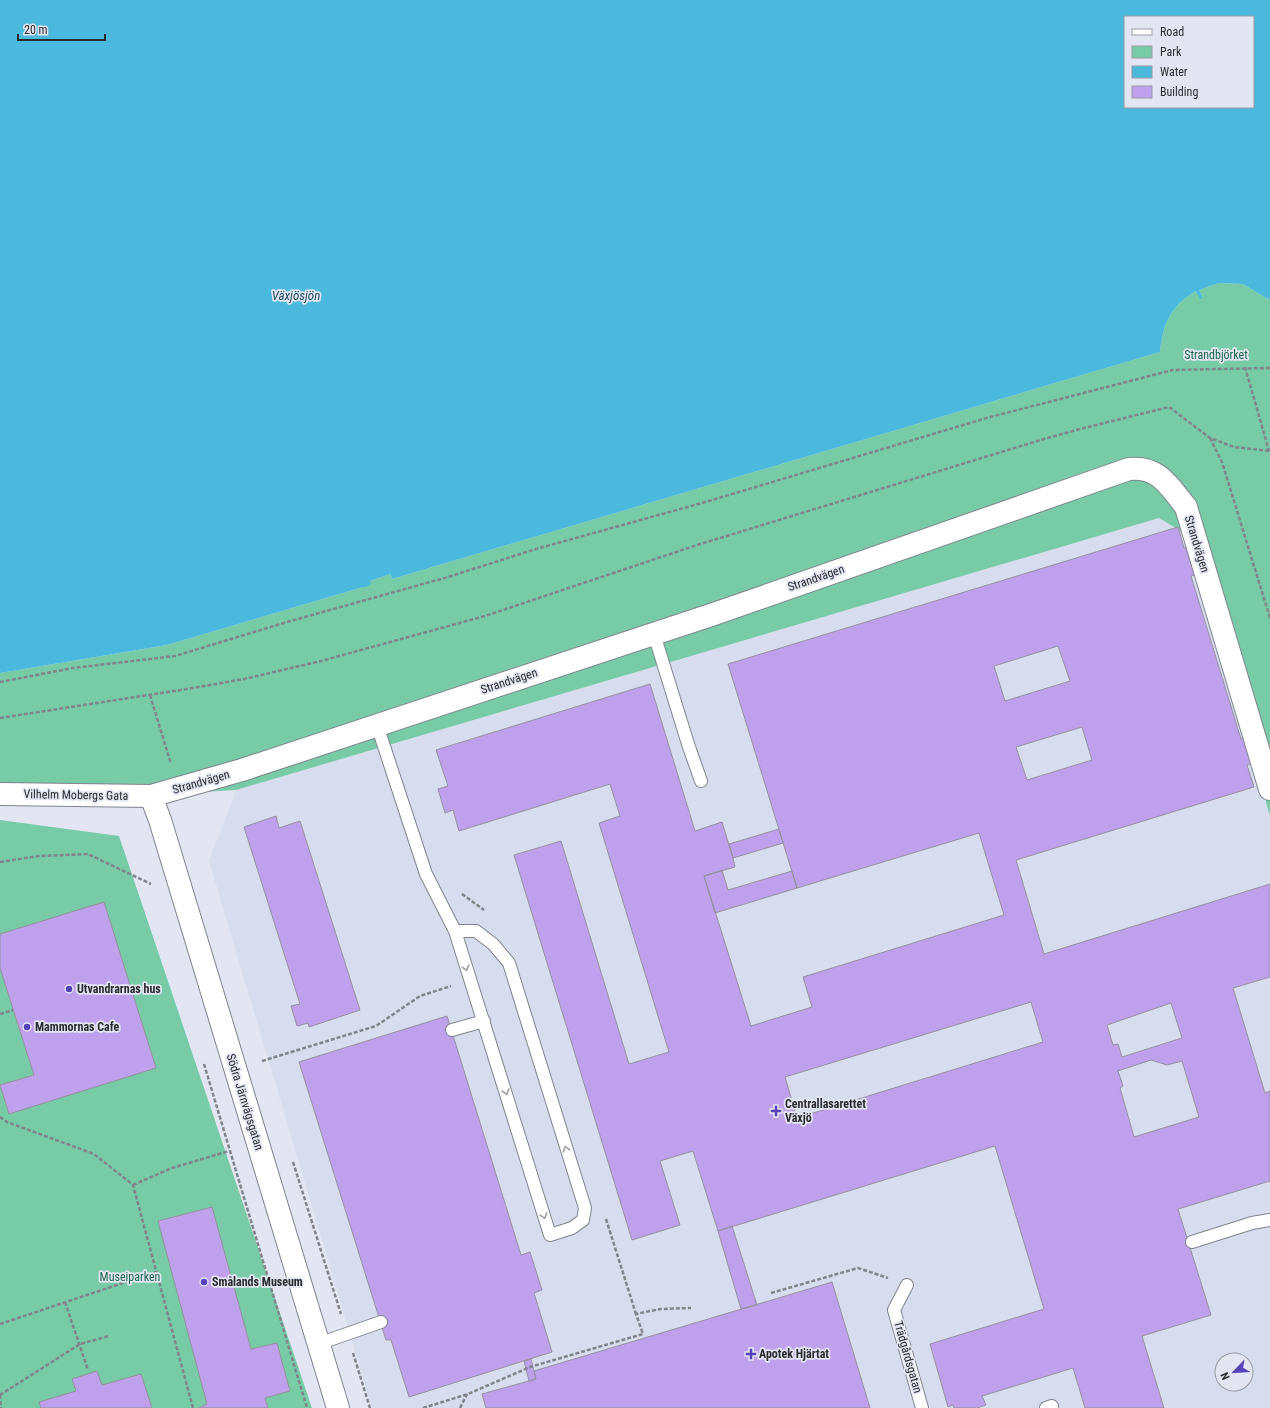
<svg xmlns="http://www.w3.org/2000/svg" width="1270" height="1408" font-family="'Roboto Condensed',sans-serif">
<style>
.built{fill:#d7dcef;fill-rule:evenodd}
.green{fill:#77cca7}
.water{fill:#4ab9dd;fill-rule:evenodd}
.building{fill:#bfa0ec;stroke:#95919c;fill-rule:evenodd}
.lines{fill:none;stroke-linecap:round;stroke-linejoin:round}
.lane-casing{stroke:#81848e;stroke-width:14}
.street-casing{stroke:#81848e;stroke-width:24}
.secondary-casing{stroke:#81848e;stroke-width:24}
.path{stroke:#82848c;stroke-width:2.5;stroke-dasharray:4 2;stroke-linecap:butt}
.lane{stroke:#fff;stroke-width:12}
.street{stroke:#fff;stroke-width:22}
.secondary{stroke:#fff;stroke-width:22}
.oneway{stroke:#9f9fa1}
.poi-dot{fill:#5542b9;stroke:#e3e6f2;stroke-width:1.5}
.labels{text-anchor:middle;stroke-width:3.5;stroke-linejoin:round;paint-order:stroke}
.park-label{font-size:12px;fill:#1c674b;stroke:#e3e6f2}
.street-label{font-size:12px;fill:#292a2e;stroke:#e3e6f2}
.poi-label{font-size:12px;font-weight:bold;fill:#292a2e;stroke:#e3e6f2;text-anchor:start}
.water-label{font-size:13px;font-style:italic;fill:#1d4c5c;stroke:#e3e6f2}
</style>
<rect width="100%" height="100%" fill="#e3e6f2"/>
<path class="built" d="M1159,518L1187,535L1270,816V1408H372L209,861L236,790ZM1222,1360H1246V1384H1222Z"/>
<path class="green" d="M1219,283L1243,284L1266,298L1270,299V816L1187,535L1159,518L236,790L151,795L0,790V673L167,645L363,587L370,581L390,574L392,579L1160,352C1163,324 1170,306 1196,291L1203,298L1199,290Z
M0,820L119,836L312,1408H0Z"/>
<path class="water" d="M0,0H1270V299L1266,298L1243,284L1219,283L1199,290L1203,298L1200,299L1196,291C1170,306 1163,324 1160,352L392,579L390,574L370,581L371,584L366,587H363L167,645L0,673ZM1125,17H1253V107H1125Z"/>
<path class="building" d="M1178,527L1184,548L1192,546L1201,573L1191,576L1241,739L1250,736L1258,762L1247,765L1254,787L1016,860L1044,954L1270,884V977L1233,988L1265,1093L1270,1091V1181L1178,1209L1211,1315L1142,1336L1164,1408H1085L1073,1368L982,1396L986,1405L977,1408H954L953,1405L948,1407L930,1344L1044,1309L995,1146L718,1231L693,1151L660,1161L680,1225L632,1240L514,855L561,841L629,1064L669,1052L599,823L620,816L610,784L459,831L453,810L445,813L438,789L448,786L436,750L650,684L695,831L722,822L733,858L735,867L704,876L751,1026L812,1007L803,977L1004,915L979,833L797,888L728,664ZM1058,646L1070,681L1005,701L994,666ZM1082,727L1092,760L1027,780L1016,747ZM1031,1002L1043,1042L797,1118L785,1077ZM1171,1003L1182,1038L1122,1057L1118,1044L1113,1045L1107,1025ZM1151,1060L1167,1065L1182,1061L1199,1117L1134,1137L1120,1088L1123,1086L1118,1071Z
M276,816L279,828L300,821L360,1010L309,1027L308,1023L297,1026L291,1006L300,1004L244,827Z
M779,829L783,843L733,858L729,844Z
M722,870L728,890L792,871L797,888L715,913L704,876Z
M104,902L156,1068L9,1114L0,1085L34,1075L0,968V934Z
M447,1016L521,1255L530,1252L542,1290L534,1293L552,1352L409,1397L391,1340H386L299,1062Z
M212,1207L251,1349L277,1343L290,1391L265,1398L268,1408H199L207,1404L158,1221Z
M732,1226L757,1305L741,1309L718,1231Z
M832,1282L870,1408H486L482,1394L536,1379L534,1371Z
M531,1359L536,1379L529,1381L524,1361Z
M97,1371L102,1385L141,1374L152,1408H41L39,1402L76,1391L72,1379Z"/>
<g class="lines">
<defs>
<path id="lane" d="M654,634L688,744L701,781
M377,725L426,874L455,931L550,1235L572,1228L583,1220L585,1208L509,963L493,944L476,931H455
M452,1030L484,1021
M1192,1242L1252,1223L1270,1220
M907,1285L894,1310L922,1408
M318,1344L381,1322
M1046,1408L1052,1406"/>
<path id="street" d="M151,796L242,770L714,614L1129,469C1159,466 1169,486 1186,507L1270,789"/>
<path id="secondary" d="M0,794L151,796L160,820L338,1408"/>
</defs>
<use href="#lane" class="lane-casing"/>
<use href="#street" class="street-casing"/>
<use href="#secondary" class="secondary-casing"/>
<path class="path" d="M1245,367L1269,451
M1210,438L1222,462L1270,618
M0,682L73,668L175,656L287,622L448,577L536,549L702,503L990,417L1173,370L1270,368
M150,695L171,764
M0,718L187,689L244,679L321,661L485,616L697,545L1044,439L1080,429L1169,407L1210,438L1234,447L1270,451
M0,862L39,856L88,854L151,884
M462,894L484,910
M0,1014L13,1010
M262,1061L376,1026L420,996L451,986
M204,1064L307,1408
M0,1117L7,1122L94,1154L133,1185L193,1408
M293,1162L341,1314
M133,1185L172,1168L229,1151
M606,1219L636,1314
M771,1293L858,1268L888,1278
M65,1302L88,1370
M0,1324L156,1272
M353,1353L370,1408
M0,1395L80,1344L109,1336
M0,1395L1,1408
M423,1408L468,1394L530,1367L643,1334L636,1314L660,1309L691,1308
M460,1408L467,1394"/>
<use href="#lane" class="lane"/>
<use href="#street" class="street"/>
<use href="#secondary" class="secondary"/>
</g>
<defs><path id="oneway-chevron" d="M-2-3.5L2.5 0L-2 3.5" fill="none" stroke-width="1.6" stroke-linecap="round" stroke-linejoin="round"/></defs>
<g class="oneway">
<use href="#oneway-chevron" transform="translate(466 968) rotate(73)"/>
<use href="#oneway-chevron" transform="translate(506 1092) rotate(73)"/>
<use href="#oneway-chevron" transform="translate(566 1149) rotate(-107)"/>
<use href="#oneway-chevron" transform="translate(544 1216) rotate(73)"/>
</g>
<g class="poi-dot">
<circle cx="69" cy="989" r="4"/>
<circle cx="27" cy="1027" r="4"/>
<path d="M774 1105h4v4h4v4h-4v4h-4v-4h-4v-4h4z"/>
<circle cx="204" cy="1282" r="4"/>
<path d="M749 1348h4v4h4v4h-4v4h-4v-4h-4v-4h4z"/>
</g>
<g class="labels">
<g class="park-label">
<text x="1216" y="359">Strandbjörket</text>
<text x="130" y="1281">Museiparken</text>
</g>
<g class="street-label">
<text transform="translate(1197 544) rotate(73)" y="4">Strandvägen</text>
<text transform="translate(816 578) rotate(-19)" y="4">Strandvägen</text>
<text transform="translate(509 681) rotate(-18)" y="4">Strandvägen</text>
<text transform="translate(201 782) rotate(-16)" y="4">Strandvägen</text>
<text transform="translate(76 795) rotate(1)" y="4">Vilhelm Mobergs Gata</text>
<text transform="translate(245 1102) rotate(73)" y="4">Södra Järnvägsgatan</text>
<text transform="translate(908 1357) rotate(74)" y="4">Trädgårdsgatan</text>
</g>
<g class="poi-label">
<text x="77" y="993">Utvandrarnas hus</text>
<text x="35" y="1031">Mammornas Cafe</text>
<text x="785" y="1108">Centrallasarettet<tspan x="785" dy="14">Växjö</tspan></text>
<text x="212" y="1286">Smålands Museum</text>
<text x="759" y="1358">Apotek Hjärtat</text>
</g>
<g class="water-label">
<text x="296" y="300">Växjösjön</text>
</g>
</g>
<rect x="1124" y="16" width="130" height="92" fill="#e3e6f2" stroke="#999ba4"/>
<rect x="1132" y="29" width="20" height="6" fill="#ffffff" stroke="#999ba4"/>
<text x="1160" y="36" font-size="12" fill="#292a2e">Road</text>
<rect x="1132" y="46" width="20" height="12" fill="#77cca7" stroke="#999ba4"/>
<text x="1160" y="56" font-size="12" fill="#292a2e">Park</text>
<rect x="1132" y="66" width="20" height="12" fill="#4ab9dd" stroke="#999ba4"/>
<text x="1160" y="76" font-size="12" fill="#292a2e">Water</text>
<rect x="1132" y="86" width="20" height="12" fill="#bfa0ec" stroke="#999ba4"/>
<text x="1160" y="96" font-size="12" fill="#292a2e">Building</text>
<g transform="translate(1234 1372) rotate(245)"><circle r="19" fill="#e3e6f2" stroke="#999ba4"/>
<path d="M0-3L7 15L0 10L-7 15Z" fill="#5542b9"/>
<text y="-6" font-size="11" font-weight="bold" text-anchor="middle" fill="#292a2e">N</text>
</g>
<path d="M18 34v6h87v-6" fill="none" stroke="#292a2e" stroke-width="2"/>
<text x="24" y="34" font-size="12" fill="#292a2e" stroke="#e3e6f2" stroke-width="3" paint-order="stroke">20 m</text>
</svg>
